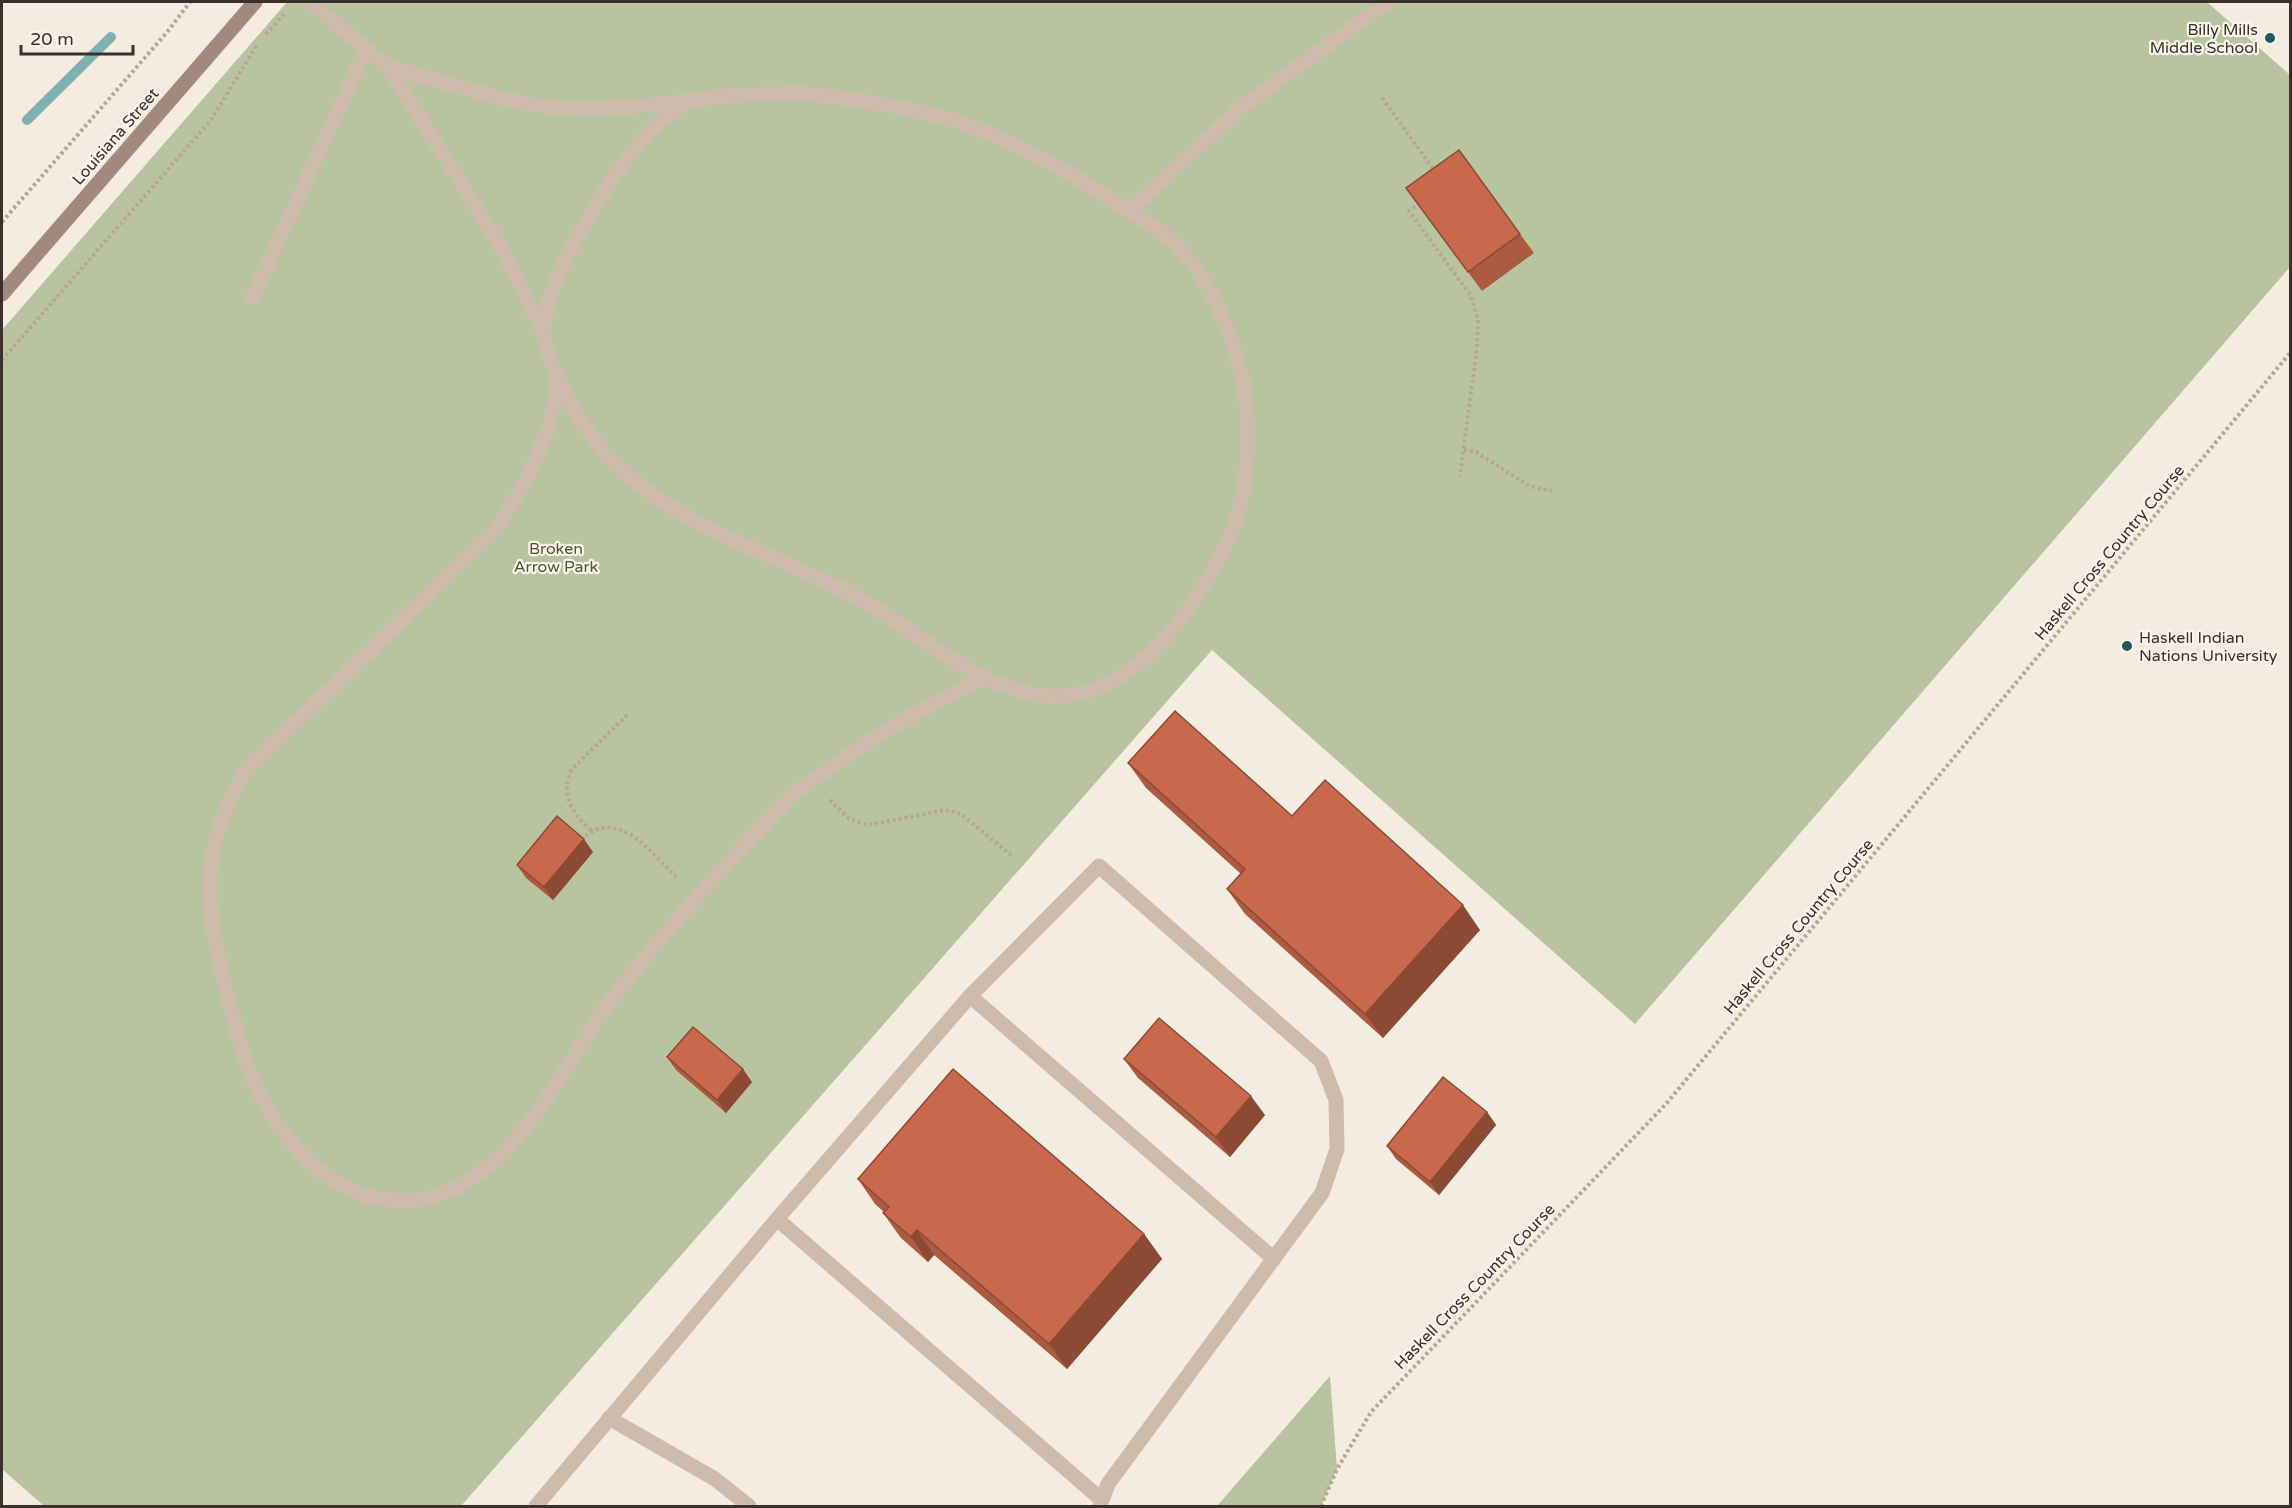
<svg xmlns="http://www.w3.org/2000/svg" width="2292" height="1508" font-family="'Varela Round',sans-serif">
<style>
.green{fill:#b8c4a0}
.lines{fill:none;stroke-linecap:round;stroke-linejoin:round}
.stream{stroke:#7fb0b2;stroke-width:10}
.path{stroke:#b9a596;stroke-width:4;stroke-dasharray:3 3;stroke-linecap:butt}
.lane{stroke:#cdbbac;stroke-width:15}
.secondary{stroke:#a18a7d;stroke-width:15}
.wall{fill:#ac5a40}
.shaded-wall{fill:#8c4a34}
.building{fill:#c8694b;stroke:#8c4a34;stroke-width:1.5}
.poi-dot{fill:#1f5a5e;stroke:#fbf5ee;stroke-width:2}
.labels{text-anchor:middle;stroke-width:4.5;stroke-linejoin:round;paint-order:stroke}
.poi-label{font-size:16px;fill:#3b302b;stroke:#fbf5ee;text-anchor:end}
.street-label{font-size:16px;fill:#3b302b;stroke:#fbf5ee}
.park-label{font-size:16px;fill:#4a5a2e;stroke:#fbf5ee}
</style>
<rect width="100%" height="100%" fill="#f4ebe1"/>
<path class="green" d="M287,2H2207L2290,75V267L1635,1024L1212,650L461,1506H44L2,1469V330Z
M1330,1376L1337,1469L1321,1506H1217Z"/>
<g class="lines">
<path class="stream" d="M27,120L111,37"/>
<path class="path" d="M266,34L285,13
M1382,98L1436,173
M1420,203L1409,211L1471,296L1478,320L1477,348L1460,476
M2,222L168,31L190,2
M2,360L211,120L257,45
M1464,450L1476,452L1529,486L1552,491
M830,800L849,819L868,825L945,810L961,814L1011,855
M591,830C573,815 559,792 572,769L628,714
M581,840C617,804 652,854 678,879
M1321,1506L1337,1469L1371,1412L1666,1104L2290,353"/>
<path class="lane" d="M310,2L388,67L499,244L543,332
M388,67C435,78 481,96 529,104C575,113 641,106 688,101
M799,93C846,98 893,104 939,116C1002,133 1066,170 1120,205C1145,221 1174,238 1191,262C1222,304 1243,361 1247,413C1250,460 1245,508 1223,550C1195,606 1155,665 1095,689C1007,723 923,631 850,593C741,538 626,514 566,395C557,378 543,349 544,329C547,287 574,242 595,207C615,173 657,109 698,100C728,93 767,95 799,93Z
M1129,211L1240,108L1388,2
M252,298L366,49
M558,380L549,427L526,480L497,528L246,770C197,850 205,907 227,994C236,1031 245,1067 263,1101C314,1196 412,1239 498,1158C543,1115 571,1055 607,1006C661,934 725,864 788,800C800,788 816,778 830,768C879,732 932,704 986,677
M970,996L1274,1259
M777,1219L1102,1500
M609,1418L715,1479L749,1506
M536,1506L777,1219L970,996L1099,866L1321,1061L1336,1100L1337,1149L1322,1193L1108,1484L1100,1506"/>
<path class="secondary" d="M2,294L255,2"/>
</g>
<path class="wall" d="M1406,188L1520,234L1534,253L1482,291Z
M1128,763L1292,816L1480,930L1383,1038L1245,914L1227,889L1241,874L1146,788Z
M593,852L553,900L526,878L517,865Z
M667,1057L752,1082L726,1113L676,1070Z
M1124,1059L1265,1115L1230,1157L1138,1078Z
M1487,1112L1496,1125L1439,1195L1396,1159L1387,1146Z
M858,1179L1144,1234L1162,1259L1067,1369L934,1255L928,1262L901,1238L883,1213L884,1212L875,1204Z"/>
<path class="shaded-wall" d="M584,839L593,852L553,900L544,887Z
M1463,905L1480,930L1383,1038L1365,1014Z
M743,1069L752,1082L726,1113L717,1100Z
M1251,1096L1265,1115L1230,1157L1216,1137Z
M1487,1112L1496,1125L1439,1195L1430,1182Z
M917,1230L934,1255L928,1262L911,1237Z
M1144,1234L1162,1259L1067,1369L1049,1344Z"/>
<path class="building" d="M1459,150L1520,234L1468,272L1406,188Z
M1175,711L1292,816L1325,780L1463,905L1365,1014L1227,889L1245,869L1128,763Z
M557,816L584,839L544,887L517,865Z
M1159,1018L1251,1096L1216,1137L1124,1059Z
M693,1027L743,1069L717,1100L667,1057Z
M953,1069L1144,1234L1049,1344L917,1230L911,1237L883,1213L889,1207L858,1179Z
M1443,1077L1487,1112L1430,1182L1387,1146Z"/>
<g class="poi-dot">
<circle cx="2270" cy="38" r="6"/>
<circle cx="2127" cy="646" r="6"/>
</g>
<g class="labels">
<g class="poi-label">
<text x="2258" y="35">Billy Mills<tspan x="2258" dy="18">Middle School</tspan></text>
<text x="2139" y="643" text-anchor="start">Haskell Indian<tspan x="2139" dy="18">Nations University</tspan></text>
</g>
<g class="street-label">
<text transform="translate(115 136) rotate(-49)" y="6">Louisiana Street</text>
<text transform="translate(2109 552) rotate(-50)" y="6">Haskell Cross Country Course</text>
<text transform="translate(1798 926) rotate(-50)" y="6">Haskell Cross Country Course</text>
<text transform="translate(1474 1286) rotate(-46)" y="6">Haskell Cross Country Course</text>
</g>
<g class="park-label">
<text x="556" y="554">Broken<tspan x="556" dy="18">Arrow Park</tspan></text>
</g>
</g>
<rect width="2292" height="1508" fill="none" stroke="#3b302b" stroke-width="6"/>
<path d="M21 45v9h112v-9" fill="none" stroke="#3b302b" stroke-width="3"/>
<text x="30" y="45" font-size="18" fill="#3b302b" stroke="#fbf5ee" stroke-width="4.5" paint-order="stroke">20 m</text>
</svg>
